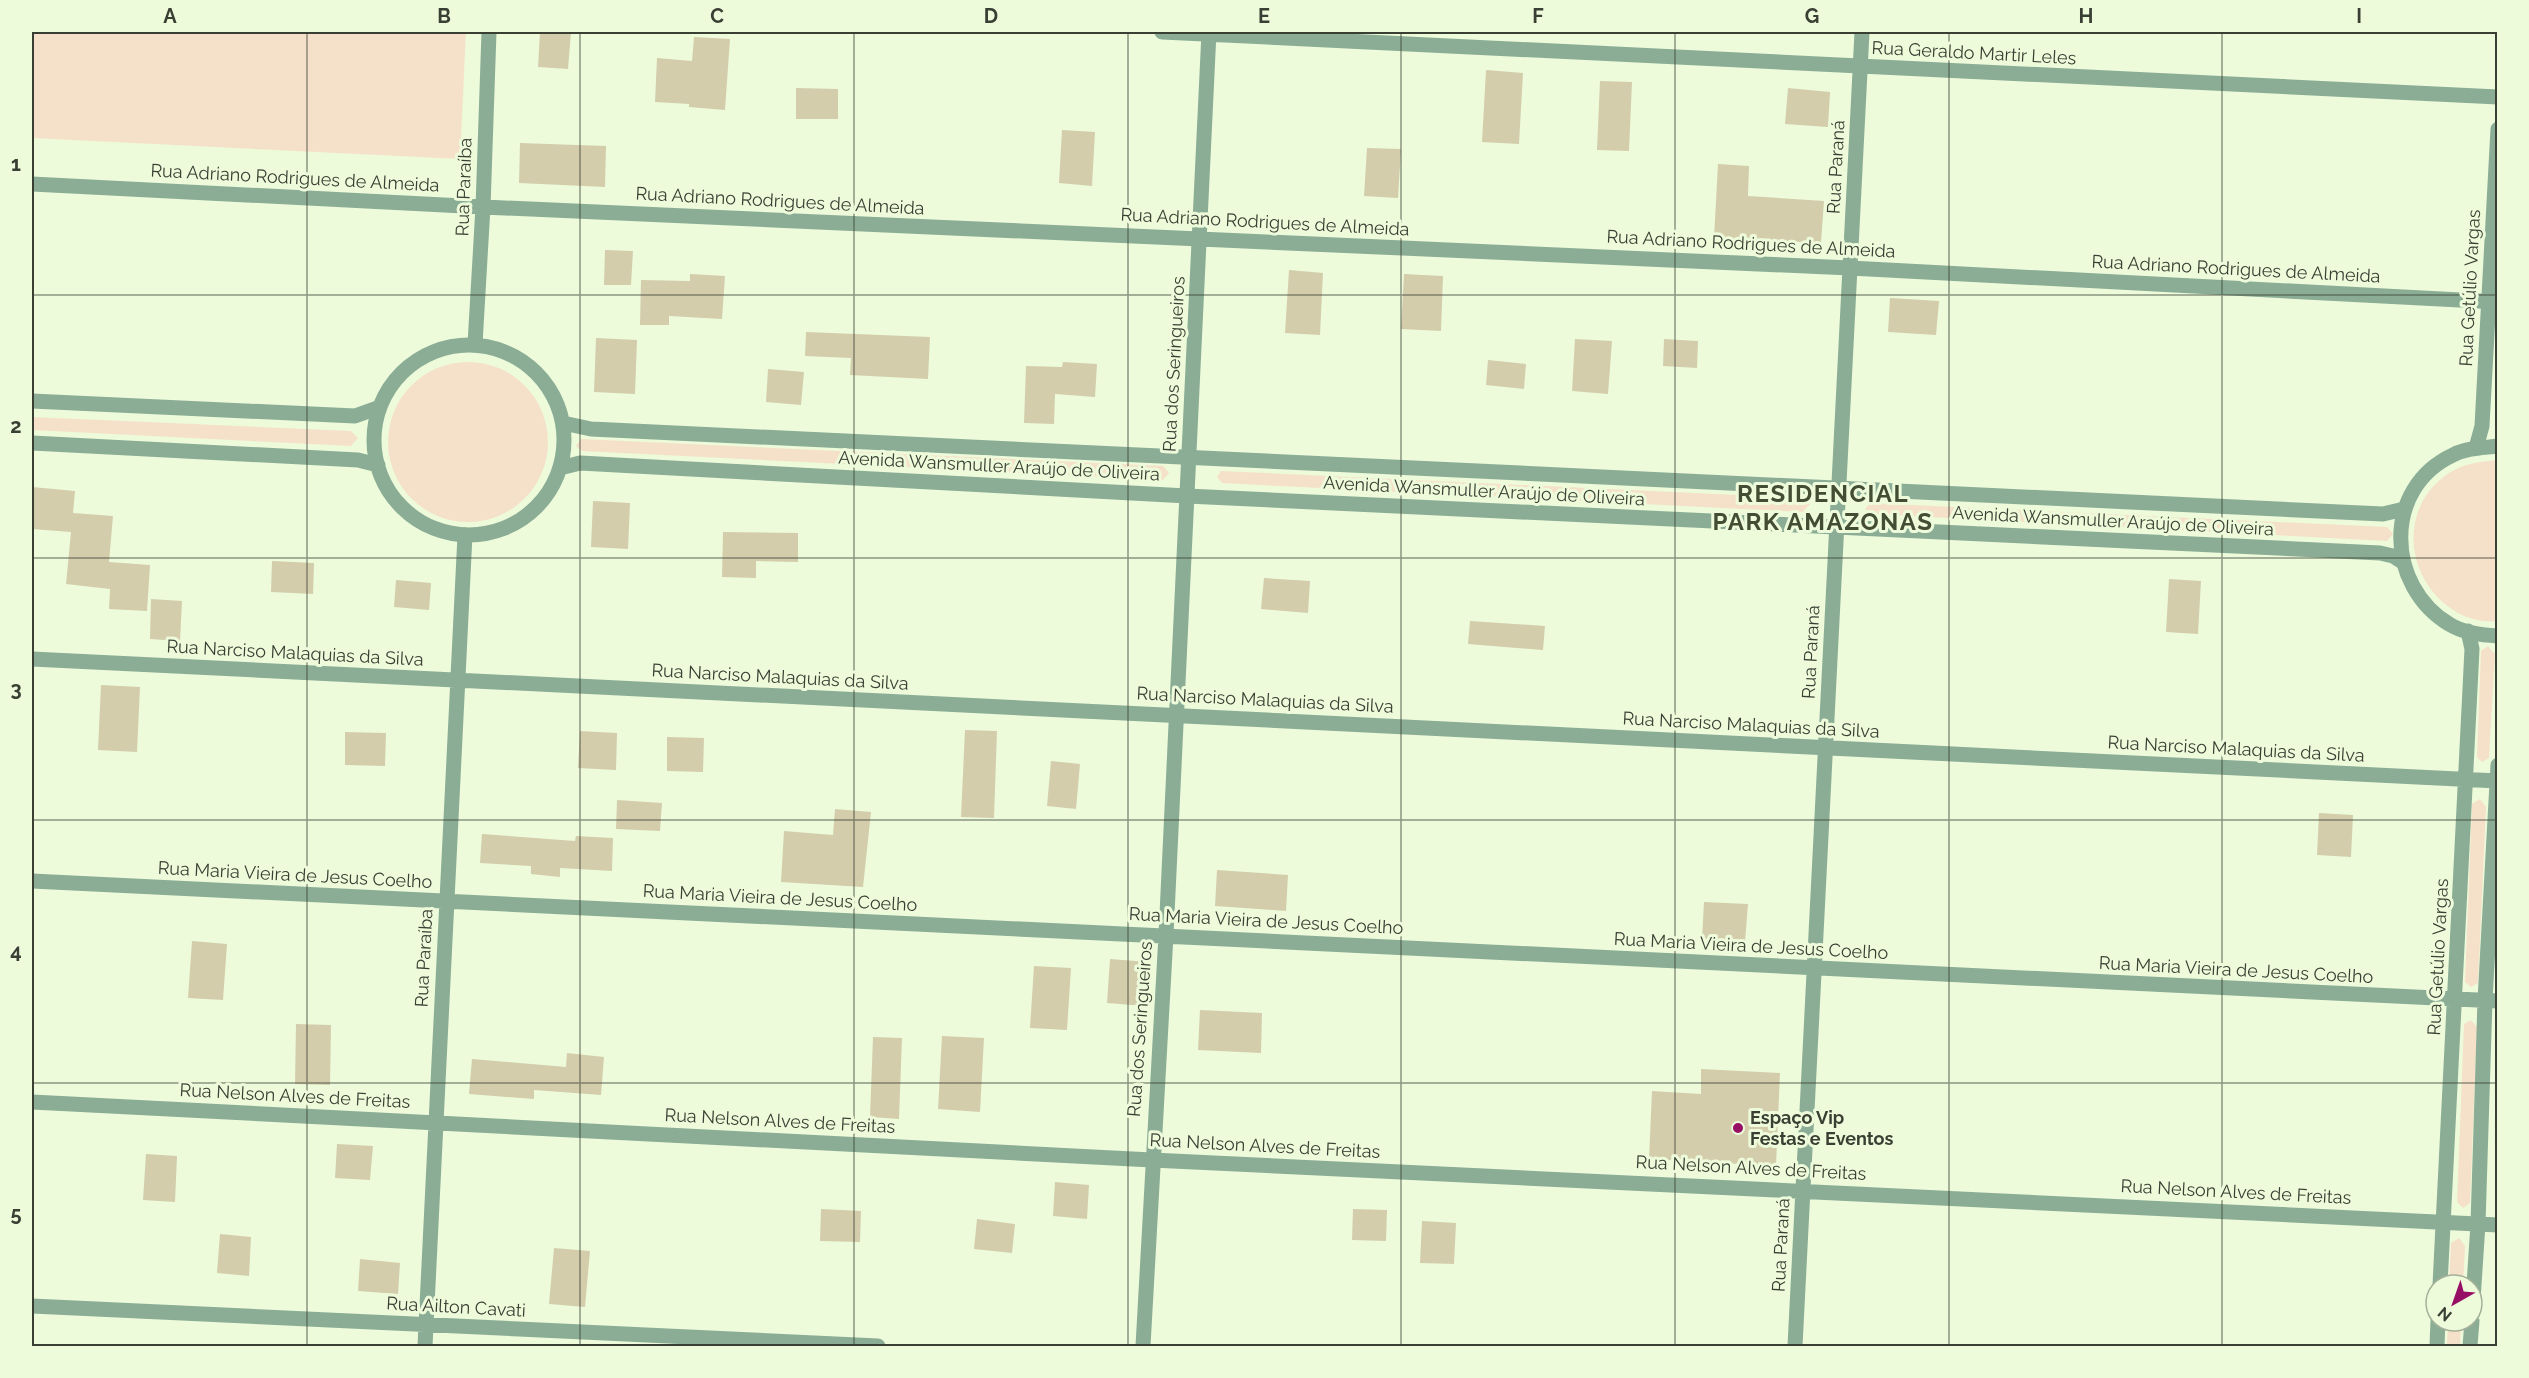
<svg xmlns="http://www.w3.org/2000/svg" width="2529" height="1378" font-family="Raleway,sans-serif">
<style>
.green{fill:#f5e1c9}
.building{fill:#d3cdac}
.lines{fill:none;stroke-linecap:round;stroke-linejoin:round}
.minor{stroke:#8bad95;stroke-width:15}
.tertiary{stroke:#8bad95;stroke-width:15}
.grid{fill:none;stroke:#3a3f33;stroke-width:1.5;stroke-opacity:0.55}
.poi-dot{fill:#970f65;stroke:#edfbdb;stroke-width:2}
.labels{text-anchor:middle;stroke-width:6;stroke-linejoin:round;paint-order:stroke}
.street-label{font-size:18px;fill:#3a3f33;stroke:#edfbdb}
.poi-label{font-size:18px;font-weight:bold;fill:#3a3f33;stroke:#edfbdb;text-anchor:start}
.district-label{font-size:24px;font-weight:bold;letter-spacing:1.5px;fill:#424d33;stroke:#edfbdb}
.neatline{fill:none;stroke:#3a3f33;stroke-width:2}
.grid-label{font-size:20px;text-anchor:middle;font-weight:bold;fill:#3a3f33}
</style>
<rect width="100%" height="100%" fill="#edfbdb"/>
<path class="green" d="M32,32H466L460,159L32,138Z
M388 442a80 80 0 1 1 160 0a80 80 0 1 1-160 0Z
M32,417L351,431L358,438L351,446L32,430Z
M581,439L1163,466L1169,473L1163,480L582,451L576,446Z
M2497,460L2498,621C2485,623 2469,619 2458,613C2405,583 2396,508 2449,473C2464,463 2481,462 2497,460Z
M1221,471L1803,498L1810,504L1803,512L1222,483L1217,477Z
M1870,503L2387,527L2393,534L2387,541L1871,514L1865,509Z
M2488,646L2495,654L2489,758L2482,762L2477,757L2481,651Z
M2480,799L2486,807L2478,983L2471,987L2465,982L2472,804Z
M2471,1020L2477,1027L2470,1203L2463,1208L2457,1202L2464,1024Z
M2459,1238L2465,1246L2463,1285H2449L2451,1243Z
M2448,1321H2461L2460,1346H2447Z"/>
<path class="building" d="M540,32H571L568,69L538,67Z
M694,37L730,39L725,110L689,107V104L655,102L657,58L692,61Z
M1486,70L1523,73L1519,144L1482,142Z
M1600,81L1632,82L1629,151L1597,150Z
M796,88L838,89V119H796Z
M1788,88L1830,92L1828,127L1785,124Z
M1062,130L1095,132L1092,186L1059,183Z
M520,143L606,146L605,187L519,183Z
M1367,148L1401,149L1398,198L1364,196Z
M1718,164L1749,166L1748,196L1824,201L1821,243L1714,238Z
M605,250L633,251L631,285H604Z
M1289,270L1323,273L1320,335L1285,333Z
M690,274L725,276L722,319L669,316V325H640L641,280L690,281Z
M1404,274L1443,276L1441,331L1401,329Z
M1890,298L1939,301L1936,335L1888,332Z
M806,332L930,337L928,379L850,375L851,358L805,356Z
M596,338L637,340L635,394L594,392Z
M1575,339L1612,341L1608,394L1572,391Z
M1664,339L1698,341L1697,368L1663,366Z
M1488,360L1526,364L1524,389L1486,385Z
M1063,362L1097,364L1095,397L1055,394L1054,424L1024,423L1026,366L1062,367Z
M768,369L804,372L801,405L766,402Z
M32,487L75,491L73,513L113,516L109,562L150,565L147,611L109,609L110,589L66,584L71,532L32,529Z
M593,501L630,503L628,549L591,547Z
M723,532L798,533V562L756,561V578L722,577Z
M272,561L314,563L313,594L271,592Z
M1264,578L1310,581L1308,613L1261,609Z
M2169,579L2201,581L2198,634L2166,632Z
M396,580L431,583L429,610L394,607Z
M151,599L182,601L180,641L150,639Z
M1470,621L1545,626L1543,650L1468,644Z
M101,685L140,687L137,752L98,750Z
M965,730L997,731L994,818L961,817Z
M580,731L617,733L616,770L578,768Z
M345,732L386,733L385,766L345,765Z
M667,737L704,738L703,772L667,771Z
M1051,761L1080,764L1076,809L1047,806Z
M617,800L662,803L660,831L616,829Z
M835,809L871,812L863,887L781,882L784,831L833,835Z
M2319,813L2353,815L2351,857L2317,855Z
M482,834L575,841L576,836L613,838L612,871L560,868V877L531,874V866L480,863Z
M1217,870L1288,875L1286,911L1215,906Z
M1704,902L1748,904L1745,942L1702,939Z
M192,941L227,944L223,1000L188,998Z
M1110,959L1148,962L1145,1006L1107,1003Z
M1034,966L1071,968L1067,1030L1030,1028Z
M1200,1010L1262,1013L1261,1053L1198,1050Z
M296,1024L331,1025L330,1085L295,1084Z
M942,1036L984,1038L980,1112L938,1109Z
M873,1037L902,1038L899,1119L870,1117Z
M567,1053L604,1057L601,1095L534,1090V1099L469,1094L472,1059L566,1067Z
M1701,1069L1780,1073L1776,1166L1649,1159L1652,1091L1701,1094Z
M337,1144L373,1146L370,1180L335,1178Z
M146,1154L177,1156L175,1202L143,1200Z
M1055,1182L1089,1185L1087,1219L1053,1216Z
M821,1209L861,1211L860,1242L820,1241Z
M1353,1209L1387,1210L1386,1241L1352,1240Z
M977,1219L1015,1224L1012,1253L974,1249Z
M1422,1221L1456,1223L1454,1264L1420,1263Z
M220,1234L251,1237L249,1276L217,1273Z
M554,1248L590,1251L585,1307L549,1304Z
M360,1259L400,1263L398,1294L358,1291Z"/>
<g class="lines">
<path class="minor" d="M1162,32L2498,97
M32,184L483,207L1850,268L2498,302
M475,344L483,207L489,32
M32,659L2498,781
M32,881L2498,1001
M32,1102L1152,1160L2498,1225
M2440,1285L2472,649L2468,631
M32,1306L878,1346
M2472,1315L2478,1224L2485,1000L2498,765
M425,1346L465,535
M1143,1346L1166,935L1209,32
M1795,1346L1862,32
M2437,1346L2438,1321
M2470,1346L2472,1321"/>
<path class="tertiary" d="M374 440a95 95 0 1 1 190 0a95 95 0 1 1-190 0Z
M32,401L355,416L380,407
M563,423L591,429L2383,514L2404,509
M32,443L358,460L378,465
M2498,446C2482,448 2466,448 2453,455C2382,488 2386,586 2449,624C2463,633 2481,635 2498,636
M2476,448L2482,426L2498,129
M560,468L580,463L1187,496L2380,553L2393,556L2404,563"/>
</g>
<path class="grid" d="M307,32V1346M580,32V1346M854,32V1346M1128,32V1346M1401,32V1346M1675,32V1346M1949,32V1346M2222,32V1346M32,295H2498M32,558H2498M32,820H2498M32,1083H2498"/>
<circle class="poi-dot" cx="1738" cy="1128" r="6"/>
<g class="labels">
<g class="street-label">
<text transform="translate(1974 53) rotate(3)" y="6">Rua Geraldo Martir Leles</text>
<text transform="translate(1836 167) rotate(-87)" y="6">Rua Paraná</text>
<text transform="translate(295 178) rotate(3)" y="6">Rua Adriano Rodrigues de Almeida</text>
<text transform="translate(464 187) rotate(-88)" y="6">Rua Paraíba</text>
<text transform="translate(780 201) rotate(3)" y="6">Rua Adriano Rodrigues de Almeida</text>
<text transform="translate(1265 222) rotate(3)" y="6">Rua Adriano Rodrigues de Almeida</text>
<text transform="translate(1751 244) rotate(3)" y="6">Rua Adriano Rodrigues de Almeida</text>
<text transform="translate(2236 269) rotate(3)" y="6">Rua Adriano Rodrigues de Almeida</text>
<text transform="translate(2470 288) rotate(-87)" y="6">Rua Getúlio Vargas</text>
<text transform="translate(1174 364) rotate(-87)" y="6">Rua dos Seringueiros</text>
<text transform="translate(999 466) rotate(3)" y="6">Avenida Wansmuller Araújo de Oliveira</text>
<text transform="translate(1484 491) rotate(3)" y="6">Avenida Wansmuller Araújo de Oliveira</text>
<text transform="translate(2113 521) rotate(3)" y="6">Avenida Wansmuller Araújo de Oliveira</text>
<text transform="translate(1811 652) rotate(-87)" y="6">Rua Paraná</text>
<text transform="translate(295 653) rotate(3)" y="6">Rua Narciso Malaquias da Silva</text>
<text transform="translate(780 677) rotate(3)" y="6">Rua Narciso Malaquias da Silva</text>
<text transform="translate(1265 700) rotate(3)" y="6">Rua Narciso Malaquias da Silva</text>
<text transform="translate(1751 725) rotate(3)" y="6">Rua Narciso Malaquias da Silva</text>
<text transform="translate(2236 749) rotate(3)" y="6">Rua Narciso Malaquias da Silva</text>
<text transform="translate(295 875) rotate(3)" y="6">Rua Maria Vieira de Jesus Coelho</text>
<text transform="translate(780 898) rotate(3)" y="6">Rua Maria Vieira de Jesus Coelho</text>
<text transform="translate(1266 921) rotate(3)" y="6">Rua Maria Vieira de Jesus Coelho</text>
<text transform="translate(1751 946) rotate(3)" y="6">Rua Maria Vieira de Jesus Coelho</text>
<text transform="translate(2438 957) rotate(-87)" y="6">Rua Getúlio Vargas</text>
<text transform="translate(424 958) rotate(-87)" y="6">Rua Paraíba</text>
<text transform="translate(2236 970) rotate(3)" y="6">Rua Maria Vieira de Jesus Coelho</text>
<text transform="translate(1140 1029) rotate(-86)" y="6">Rua dos Seringueiros</text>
<text transform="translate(295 1096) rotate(3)" y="6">Rua Nelson Alves de Freitas</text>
<text transform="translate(780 1121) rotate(3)" y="6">Rua Nelson Alves de Freitas</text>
<text transform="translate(1265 1146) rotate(3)" y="6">Rua Nelson Alves de Freitas</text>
<text transform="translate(1751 1168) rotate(3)" y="6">Rua Nelson Alves de Freitas</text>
<text transform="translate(2236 1192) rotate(3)" y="6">Rua Nelson Alves de Freitas</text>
<text transform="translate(1781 1245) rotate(-87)" y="6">Rua Paraná</text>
<text transform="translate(456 1307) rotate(3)" y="6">Rua Ailton Cavati</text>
</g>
<g class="poi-label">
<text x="1750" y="1124">Espaço Vip<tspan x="1750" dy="21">Festas e Eventos</tspan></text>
</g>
<g class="district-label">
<text x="1823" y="502">RESIDENCIAL<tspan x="1823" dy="28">PARK AMAZONAS</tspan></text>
</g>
</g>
<rect width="2529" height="1378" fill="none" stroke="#edfbdb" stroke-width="66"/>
<g transform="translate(2454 1303) rotate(220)"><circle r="28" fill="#edfbdb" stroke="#a5b098" stroke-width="1.5"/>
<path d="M0-4.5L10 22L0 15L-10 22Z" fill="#970f65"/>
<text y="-9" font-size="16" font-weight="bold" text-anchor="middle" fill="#3a3f33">N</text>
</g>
<rect x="33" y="33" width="2463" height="1312" class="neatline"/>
<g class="grid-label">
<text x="170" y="23">A</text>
<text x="444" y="23">B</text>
<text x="717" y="23">C</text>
<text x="991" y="23">D</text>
<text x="1264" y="23">E</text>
<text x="1538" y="23">F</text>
<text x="1812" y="23">G</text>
<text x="2086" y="23">H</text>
<text x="2359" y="23">I</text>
<text x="16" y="171">1</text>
<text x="16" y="433">2</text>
<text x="16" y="696">3</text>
<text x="16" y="958">4</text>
<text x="16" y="1221">5</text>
</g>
</svg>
